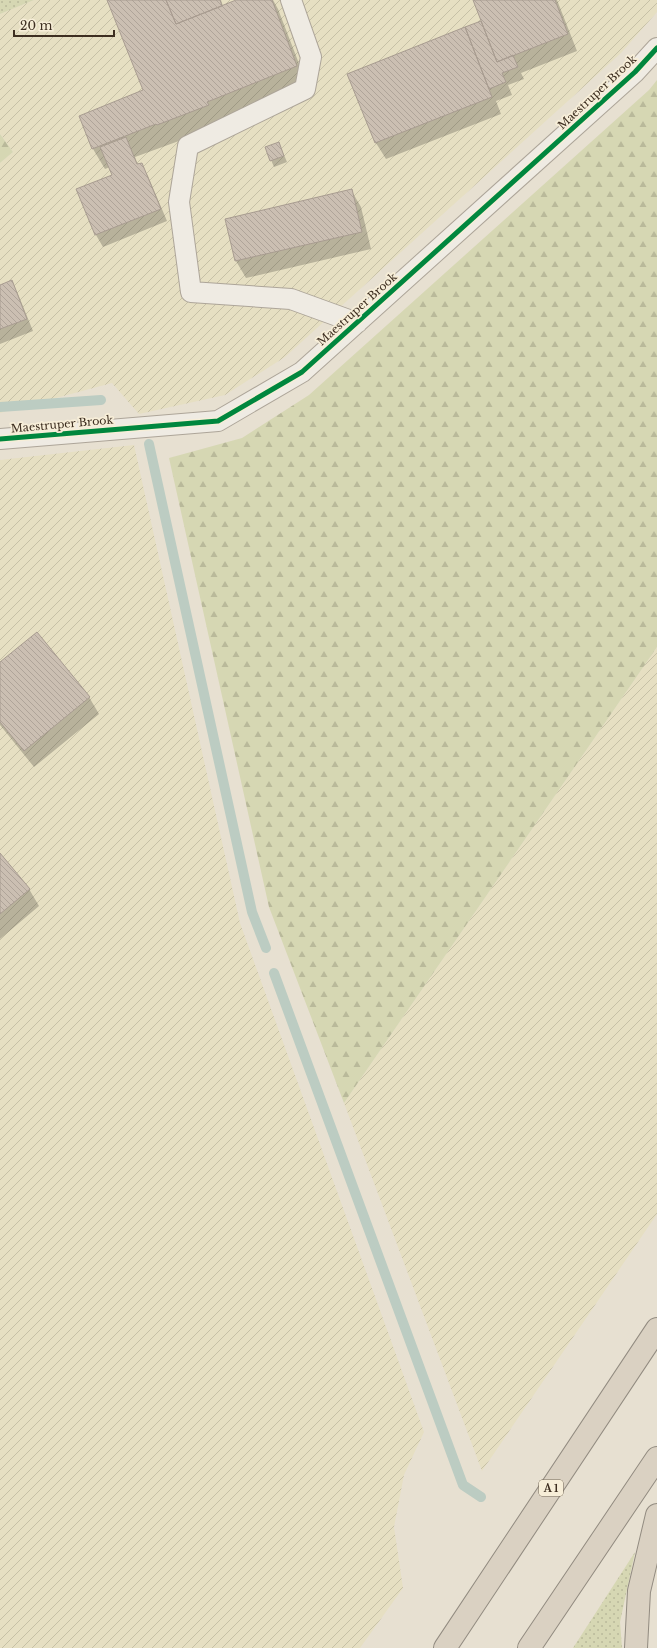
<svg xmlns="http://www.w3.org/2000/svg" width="657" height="1648" font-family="'Libre Baskerville',serif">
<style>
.farmland{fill:url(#farmland-furrows)}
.grass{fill:url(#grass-dots)}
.forest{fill:url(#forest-firs)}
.shadow{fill:#0003}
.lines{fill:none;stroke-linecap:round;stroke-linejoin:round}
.stream{stroke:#bcccc2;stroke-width:10}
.building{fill:url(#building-back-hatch);stroke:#a89c90}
.lane-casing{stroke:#ada599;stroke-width:22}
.highway-casing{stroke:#928b80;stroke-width:24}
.lane{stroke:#efebe3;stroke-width:20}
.highway{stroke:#dad1c2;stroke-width:22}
.cycleway-casing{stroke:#f7eed8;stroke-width:8}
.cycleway{stroke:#00873e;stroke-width:5}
.labels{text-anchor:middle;stroke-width:3.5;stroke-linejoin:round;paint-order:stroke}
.shield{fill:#f7eed8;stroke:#756857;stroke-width:1}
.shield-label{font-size:10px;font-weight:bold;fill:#3d2e20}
.street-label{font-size:11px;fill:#3d2e20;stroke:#f7eed8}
</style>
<defs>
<pattern id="farmland-furrows" width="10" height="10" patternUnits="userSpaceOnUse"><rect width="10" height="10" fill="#e6dfc2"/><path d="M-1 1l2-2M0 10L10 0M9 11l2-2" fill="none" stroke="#c6c0a6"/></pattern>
<pattern id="grass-dots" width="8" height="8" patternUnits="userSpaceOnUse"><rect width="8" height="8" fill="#d6d7b3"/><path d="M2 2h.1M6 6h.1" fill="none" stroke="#b9b99a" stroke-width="1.8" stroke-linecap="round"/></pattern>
<pattern id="forest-firs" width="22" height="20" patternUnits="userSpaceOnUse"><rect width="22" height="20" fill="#d6d7b3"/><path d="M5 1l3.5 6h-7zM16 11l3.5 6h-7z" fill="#b9b99a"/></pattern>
<pattern id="building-back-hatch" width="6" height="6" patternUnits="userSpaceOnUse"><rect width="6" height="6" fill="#cbbfb2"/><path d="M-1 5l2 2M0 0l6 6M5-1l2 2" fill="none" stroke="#afa499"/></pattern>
</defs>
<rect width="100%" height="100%" fill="#e7e0d1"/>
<path class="farmland" d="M34,0H657V12L621,53L285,357L225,395L139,414L112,383L0,413V163L13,152L0,134V14Z
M134,445L240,923L424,1432L404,1475L394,1527L403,1588L360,1648H0V460Z
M657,647V1214L482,1471L344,1103Z"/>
<path class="grass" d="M0,0H34L0,14Z
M635,1552L620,1622L622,1648H573Z"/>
<path class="forest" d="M657,80V647L344,1103L269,907L169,458L242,438L309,395L649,90Z
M0,134L13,152L0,163Z"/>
<path class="shadow" d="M108,0H221L223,6L238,0H273L278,9L308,87L220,126L135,157L138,165L141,164L148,176L167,221L103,247L96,235L78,190L113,175L110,167L105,169L93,149L80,117L144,91Z
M474,0H557L577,51L521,73L524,79L508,85L512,95L496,101L501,114L386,159L376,143L468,31L466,27L482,22Z
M279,143L287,162L274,167L266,148Z
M351,190L361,207L371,249L246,278L236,261L226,219Z
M12,282L18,294L33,331L0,344V286Z
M0,664L89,697L99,714L34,767L0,725Z
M0,854L29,889L39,906L0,939Z"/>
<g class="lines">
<path class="stream" d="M0,407L101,400
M149,444L252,912L266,948
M274,973L463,1485L481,1497"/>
</g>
<path class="building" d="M107,0H166L176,24L236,0H272L297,66L207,102L209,105L157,125L156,124L92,149L79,116L143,90Z
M166,0H220L222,6L176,24Z
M473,0H555L568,34L497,62Z
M481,21L497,62L513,55L518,67L502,73L506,82L489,89L465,27Z
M465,27L492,97L375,143L347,74Z
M126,137L137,164L142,163L161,209L95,235L76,189L112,175L100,147Z
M279,142L284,156L270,161L265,147Z
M352,189L362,232L235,261L225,219Z
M12,280L27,319L0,329V285Z
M37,632L90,697L24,751L0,722V662Z
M0,853L30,889L0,914Z"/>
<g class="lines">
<defs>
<path id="lane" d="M291,0L311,57L305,89L188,146L179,202L191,292L291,299L357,323
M0,439L218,421L302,372L635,72L657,48"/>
<path id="highway" d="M445,1648L657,1329
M529,1648L657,1458
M636,1648L639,1591L657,1515"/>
</defs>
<use href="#lane" class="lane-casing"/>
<use href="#highway" class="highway-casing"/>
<use href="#lane" class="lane"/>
<use href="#highway" class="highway"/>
<defs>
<path id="cycleway" d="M0,439L218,421L302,372L635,72L657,48"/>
</defs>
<use href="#cycleway" class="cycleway-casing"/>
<use href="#cycleway" class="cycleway"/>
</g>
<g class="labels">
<rect class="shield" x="539" y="1480" width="24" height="16" rx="3"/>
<g class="shield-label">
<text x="551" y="1492">A 1</text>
</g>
<g class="street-label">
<text transform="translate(597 92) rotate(-43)" y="4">Maestruper Brook</text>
<text transform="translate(357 309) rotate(-42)" y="4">Maestruper Brook</text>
<text transform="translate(62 424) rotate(-5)" y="4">Maestruper Brook</text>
</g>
</g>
<path d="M14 30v6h100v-6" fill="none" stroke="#3d2e20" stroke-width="2"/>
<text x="20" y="30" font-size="12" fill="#3d2e20" stroke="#f7eed8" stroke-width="3" paint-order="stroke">20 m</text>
</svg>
